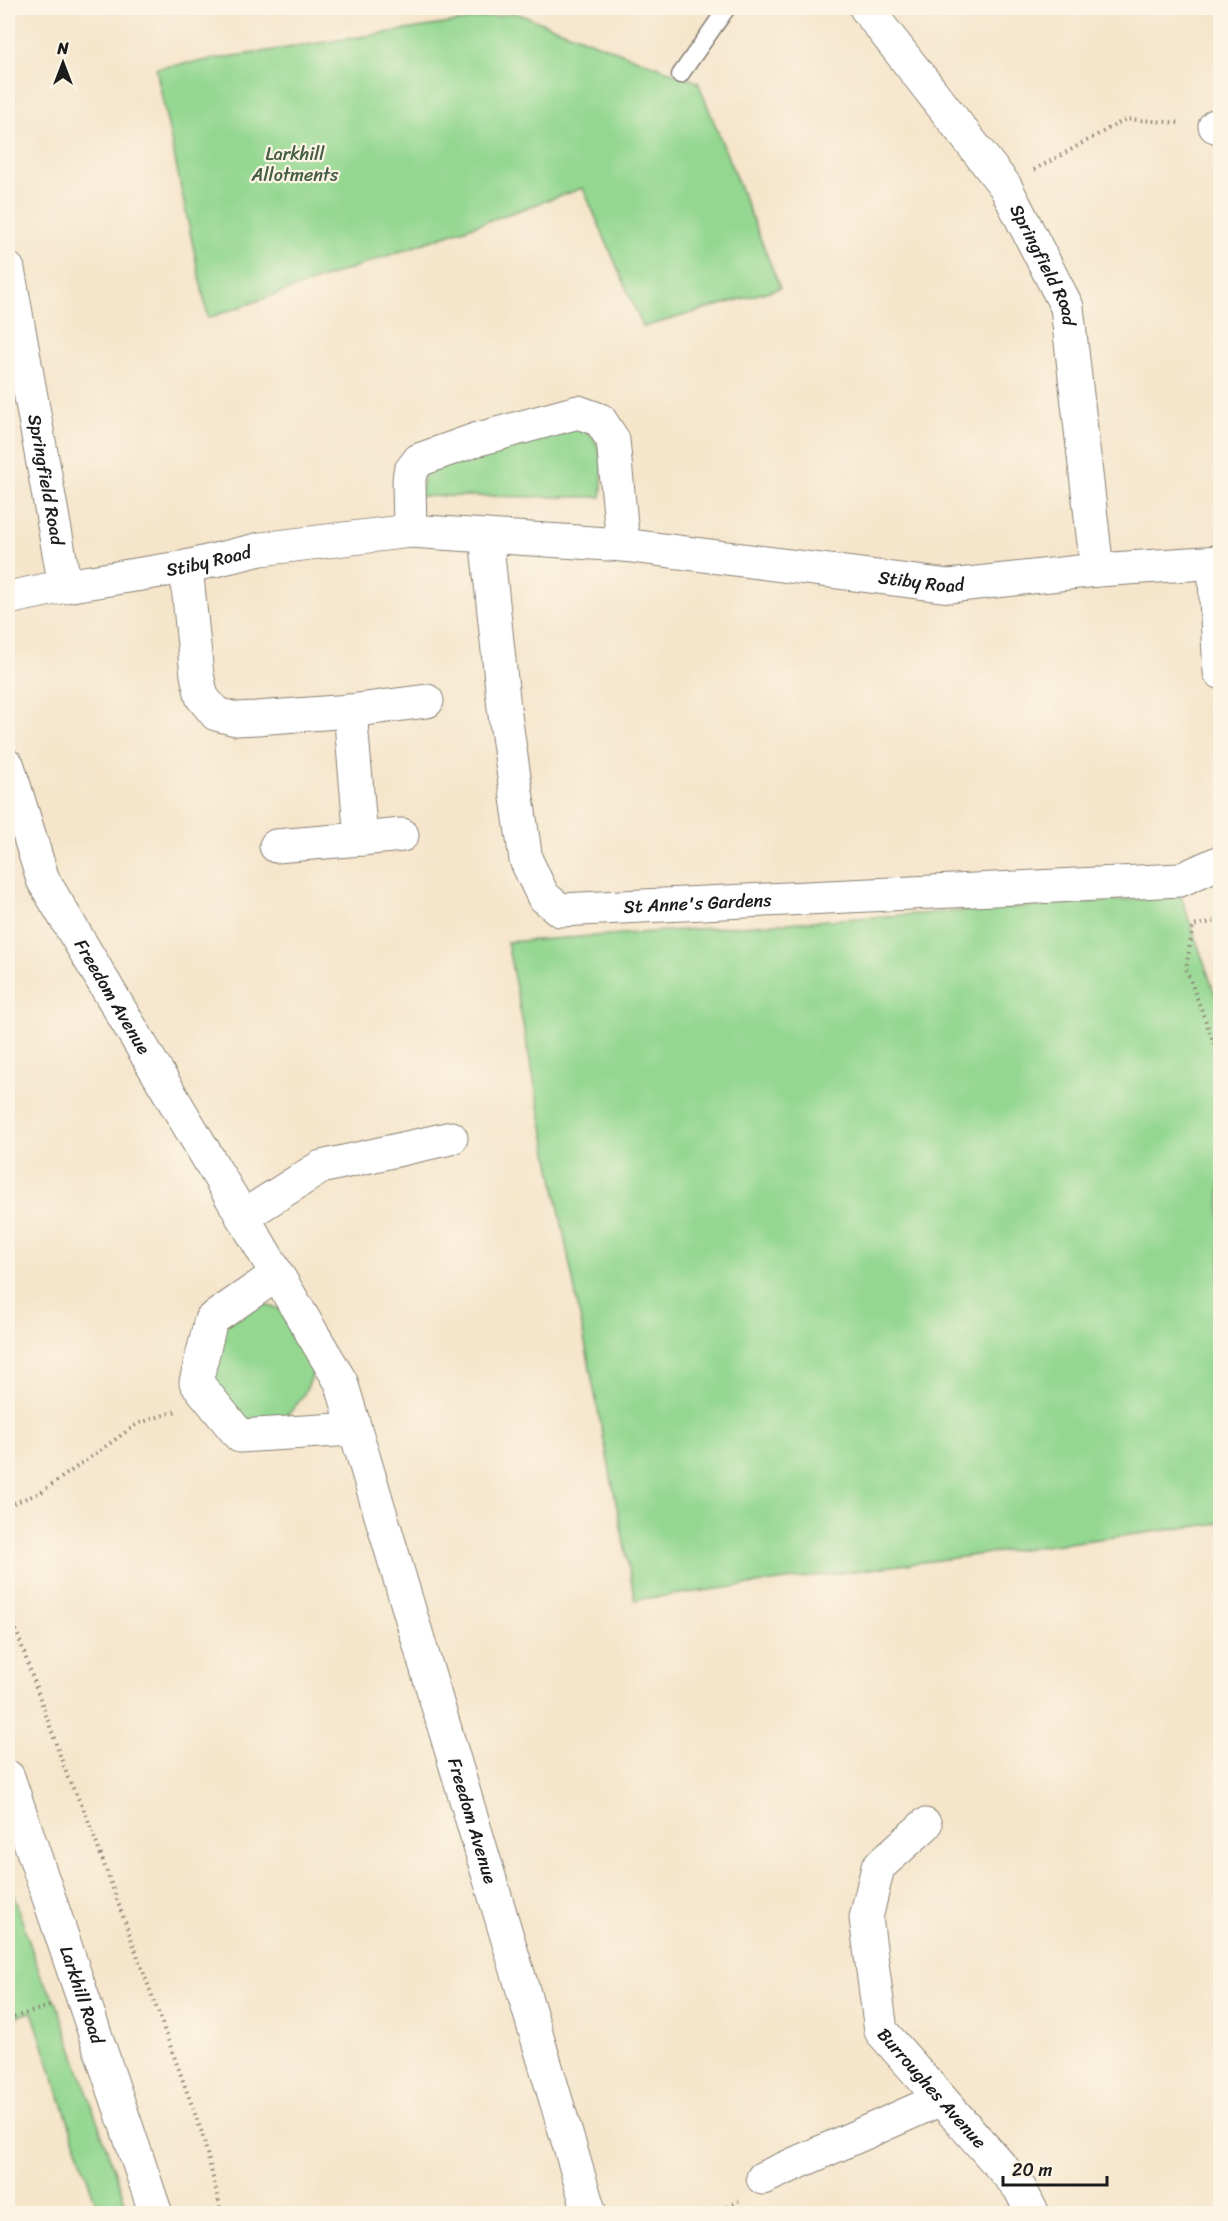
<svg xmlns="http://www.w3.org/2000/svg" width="1228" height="2221" font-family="Sriracha,sans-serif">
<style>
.green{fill:#93d790;stroke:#587a56;stroke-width:1.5}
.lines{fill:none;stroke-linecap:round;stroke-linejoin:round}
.lane-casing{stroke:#888074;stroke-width:19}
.street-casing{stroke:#888074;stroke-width:35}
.secondary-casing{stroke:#888074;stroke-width:35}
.path{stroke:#888074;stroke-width:4;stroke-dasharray:1.5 4.5;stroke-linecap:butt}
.lane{stroke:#fff;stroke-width:16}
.street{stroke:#fff;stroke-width:33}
.secondary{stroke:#fff;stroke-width:33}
.labels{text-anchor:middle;stroke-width:4.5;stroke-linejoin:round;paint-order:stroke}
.park-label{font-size:18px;fill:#465d45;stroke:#fcf5e5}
.street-label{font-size:18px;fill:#1c1c1c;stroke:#fcf5e5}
</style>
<rect width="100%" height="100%" fill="#fcf5e5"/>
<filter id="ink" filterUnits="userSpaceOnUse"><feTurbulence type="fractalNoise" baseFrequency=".0167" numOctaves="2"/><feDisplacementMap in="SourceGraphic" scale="12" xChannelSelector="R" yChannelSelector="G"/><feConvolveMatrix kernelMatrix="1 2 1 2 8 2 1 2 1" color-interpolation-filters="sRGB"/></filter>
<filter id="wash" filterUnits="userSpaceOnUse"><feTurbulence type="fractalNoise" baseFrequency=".008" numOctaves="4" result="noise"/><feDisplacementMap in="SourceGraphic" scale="24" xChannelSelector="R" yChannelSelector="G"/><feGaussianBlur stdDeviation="1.35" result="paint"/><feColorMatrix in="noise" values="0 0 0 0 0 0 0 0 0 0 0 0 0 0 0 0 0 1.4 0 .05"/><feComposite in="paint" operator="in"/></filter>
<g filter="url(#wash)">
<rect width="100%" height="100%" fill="#f5e5cb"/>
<path class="green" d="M516,13L698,82L780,288L643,327L583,188L208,318L156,68Z
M585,429C605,445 604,473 601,497L419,496L425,472L545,431Z
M1181,896L1220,1009V1523L635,1600L507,942Z
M262,1304L280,1309L314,1368C308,1393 288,1428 257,1423C244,1422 232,1417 219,1414L198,1339Z
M8,1879L40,1974L57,2004L129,2213H99L32,2012L8,2019Z"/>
</g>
<g filter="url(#ink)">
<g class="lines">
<defs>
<path id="lane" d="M680,75L727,8"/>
<g id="street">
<path id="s1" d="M866,8L1005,186L1067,307L1097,570"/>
<path d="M1215,126L1220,125"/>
<path id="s2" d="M8,269L65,586"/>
<path d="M410,531L409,481L410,472L419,460L475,440L578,412L600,420L613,440L623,545"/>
<path id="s3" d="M486,536L504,708L526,860L543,896L560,910L1180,880L1220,862"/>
<path d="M1214,563L1220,672"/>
<path d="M186,567L197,675L202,697L216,714L236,719L257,718L350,711L427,701"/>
<path id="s4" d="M8,598L65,586L186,567L261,549L410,531L623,545L949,586L1097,570L1220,562"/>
<path id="s5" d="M8,766L43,880L341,1382L590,2214"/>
<path d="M361,839L402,835"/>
<path d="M276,846L361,839L350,711"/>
<path d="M242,1217L321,1167L451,1138"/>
<path d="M276,1275L211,1320L196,1382L240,1436L354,1429"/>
<path id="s6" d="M925,1825L878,1867L866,1918L881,2031L1019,2187L1033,2214"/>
<path d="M763,2178L941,2099"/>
</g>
<g id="secondary">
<path id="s7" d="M8,1777L156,2214"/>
</g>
</defs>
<use href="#lane" class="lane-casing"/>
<use href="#street" class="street-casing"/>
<use href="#secondary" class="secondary-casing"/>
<path class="path" d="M1034,170L1126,119L1181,123
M1220,920L1193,926L1186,969L1220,1059
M8,1505L40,1493L137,1424L176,1411
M8,1607L68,1778L85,1812L202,2133L222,2214
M8,2019L50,2006
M711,2214L739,2201"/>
<use href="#lane" class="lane"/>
<use href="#street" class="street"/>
<use href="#secondary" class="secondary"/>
</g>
</g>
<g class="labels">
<g class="park-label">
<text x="295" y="160">Larkhill<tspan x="295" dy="21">Allotments</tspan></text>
</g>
<g class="street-label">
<text dy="6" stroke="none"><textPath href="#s1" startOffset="314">Springfield Road</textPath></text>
<text dy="6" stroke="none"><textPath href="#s2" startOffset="214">Springfield Road</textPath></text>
<text dy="6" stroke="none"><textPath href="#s4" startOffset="204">Stiby Road</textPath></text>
<text dy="6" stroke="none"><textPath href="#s4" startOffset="922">Stiby Road</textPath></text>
<text dy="6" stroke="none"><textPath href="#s3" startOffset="526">St Anne's Gardens</textPath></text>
<text dy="6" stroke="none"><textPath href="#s5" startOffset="255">Freedom Avenue</textPath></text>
<text dy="6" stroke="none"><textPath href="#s5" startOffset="1161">Freedom Avenue</textPath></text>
<text dy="6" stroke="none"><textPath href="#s7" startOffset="230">Larkhill Road</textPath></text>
<text dy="6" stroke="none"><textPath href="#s6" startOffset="306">Burroughes Avenue</textPath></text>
</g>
</g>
<rect width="1228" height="2221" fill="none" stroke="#fcf5e5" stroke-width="30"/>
<g transform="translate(63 63)" stroke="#fcf5e5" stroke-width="4.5" paint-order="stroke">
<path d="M0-4.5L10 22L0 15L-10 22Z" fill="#1c1c1c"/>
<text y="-9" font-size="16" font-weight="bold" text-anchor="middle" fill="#1c1c1c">N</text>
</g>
<path d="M1003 2176v9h104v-9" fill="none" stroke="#1c1c1c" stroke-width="3"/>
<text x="1012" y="2176" font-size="18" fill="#1c1c1c" stroke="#fcf5e5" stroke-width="4.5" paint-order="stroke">20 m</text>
</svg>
